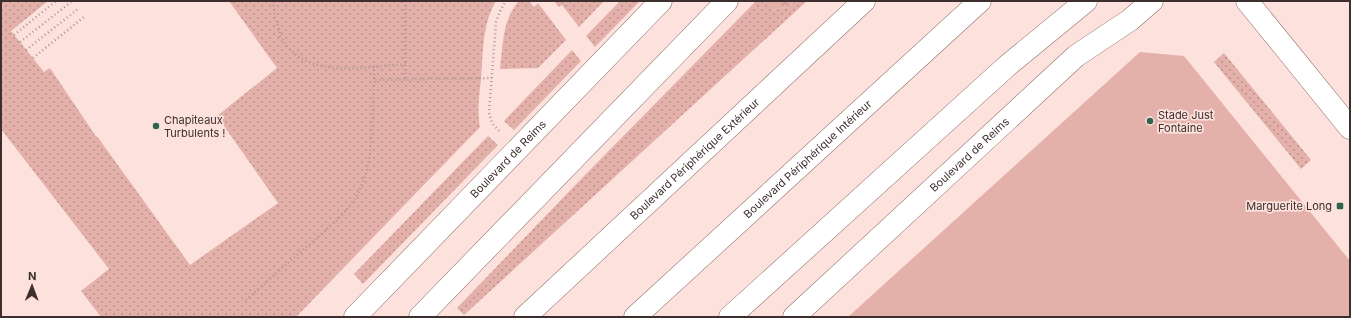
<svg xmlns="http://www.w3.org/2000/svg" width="1351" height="318" font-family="Inter,sans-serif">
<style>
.grass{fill:url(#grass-dots)}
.forest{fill:url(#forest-crowns)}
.garden{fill:#e3b1a9}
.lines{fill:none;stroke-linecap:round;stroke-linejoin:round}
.minor-casing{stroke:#8c6e69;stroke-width:23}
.primary-casing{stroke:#8c6e69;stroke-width:23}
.trunk-casing{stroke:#8c6e69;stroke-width:23}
.path{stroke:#ad9793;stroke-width:2.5;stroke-dasharray:1 3;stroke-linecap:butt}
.minor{stroke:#fff;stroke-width:22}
.primary{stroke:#fff;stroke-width:22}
.trunk{stroke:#fff;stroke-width:22}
.poi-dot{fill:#2c654e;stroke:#fde1dc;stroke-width:1.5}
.labels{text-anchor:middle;stroke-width:3.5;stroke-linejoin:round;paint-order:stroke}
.poi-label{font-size:11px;fill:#3c2f2d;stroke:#fde1dc;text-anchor:start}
.street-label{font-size:11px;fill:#3c2f2d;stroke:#fde1dc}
</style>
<defs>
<pattern id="grass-dots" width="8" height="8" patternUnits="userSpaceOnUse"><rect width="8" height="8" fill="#e3b1a9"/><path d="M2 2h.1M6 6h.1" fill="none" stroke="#b9908a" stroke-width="1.8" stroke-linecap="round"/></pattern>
<pattern id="forest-crowns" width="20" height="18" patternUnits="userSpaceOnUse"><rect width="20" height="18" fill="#e3b1a9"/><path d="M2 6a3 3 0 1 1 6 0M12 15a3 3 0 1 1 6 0" fill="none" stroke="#b9908a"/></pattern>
</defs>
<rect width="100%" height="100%" fill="#fde1dc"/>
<path class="grass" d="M1,1H48L11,31L44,72L50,68L95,135L99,139L190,265L278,203L217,116L277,68L229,1H496C482,24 483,55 481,80C479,96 477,111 480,127L296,317H101L81,291L109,269L1,129Z
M519,1H529L534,7L538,3L566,40L538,68L500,69C503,45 502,20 519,1Z
M554,1H604L579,27L562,5L559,7Z
M620,1H640L595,47L586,36Z
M756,1H766L773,10L791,6L793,1H807L464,315L457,308L586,174Z
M572,50L581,61L514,130L504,121Z
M1224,53L1311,160L1301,169L1214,62Z
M488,136L498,145L363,284L354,274Z"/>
<path class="forest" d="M766,1H793L791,6L772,10Z"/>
<path class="garden" d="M1140,52L1184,56L1350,261V317H848Z"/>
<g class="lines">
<defs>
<g id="minor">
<path id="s1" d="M355,317L661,1"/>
<path id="s2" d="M794,317L1076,56L1130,20L1152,1"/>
</g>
<path id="primary" d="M1247,1L1350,128"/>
<g id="trunk">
<path d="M420,317L727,1"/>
<path id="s3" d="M525,317L864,1"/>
<path id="s4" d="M635,317L980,1"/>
<path d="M730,317L1007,66L1086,1"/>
</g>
</defs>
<use href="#minor" class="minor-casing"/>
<use href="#primary" class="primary-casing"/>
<use href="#trunk" class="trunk-casing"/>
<path class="path" d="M273,1L275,18L280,31V36C284,42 288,48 294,53C321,77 372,66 406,64
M405,1V79
M14,35L56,1
M20,42L71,2
M26,50L78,9
M33,58L84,17
M374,66V80
M499,131L492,123L489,113L496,22L500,11L506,1
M246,300L337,220C349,208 359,195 364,179C374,153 372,108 374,80L492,78"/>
<use href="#minor" class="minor"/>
<use href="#primary" class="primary"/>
<use href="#trunk" class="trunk"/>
</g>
<g class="poi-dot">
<circle cx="1150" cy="121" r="4"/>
<circle cx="156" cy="126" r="4"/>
<rect x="1336" y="202" width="8" height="8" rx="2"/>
</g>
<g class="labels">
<g class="poi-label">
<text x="1158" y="119">Stade Just<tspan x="1158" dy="13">Fontaine</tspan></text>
<text x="164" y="124">Chapiteaux<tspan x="164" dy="13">Turbulents !</tspan></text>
<text x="1332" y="210" text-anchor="end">Marguerite Long</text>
</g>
<g class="street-label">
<text dy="4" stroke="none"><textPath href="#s2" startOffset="239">Boulevard de Reims</textPath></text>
<text dy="4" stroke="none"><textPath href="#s1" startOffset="220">Boulevard de Reims</textPath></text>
<text dy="4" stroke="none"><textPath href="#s3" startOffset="232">Boulevard Périphérique Extérieur</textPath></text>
<text dy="4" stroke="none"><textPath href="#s4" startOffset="234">Boulevard Périphérique Intérieur</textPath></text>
</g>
</g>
<rect width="1351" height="318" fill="none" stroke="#3c2f2d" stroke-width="4"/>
<g transform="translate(32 286) rotate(1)" stroke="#fde1dc" stroke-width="3" paint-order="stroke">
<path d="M0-3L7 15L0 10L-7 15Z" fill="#3c2f2d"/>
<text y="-6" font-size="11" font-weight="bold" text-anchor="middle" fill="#3c2f2d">N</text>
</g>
</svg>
